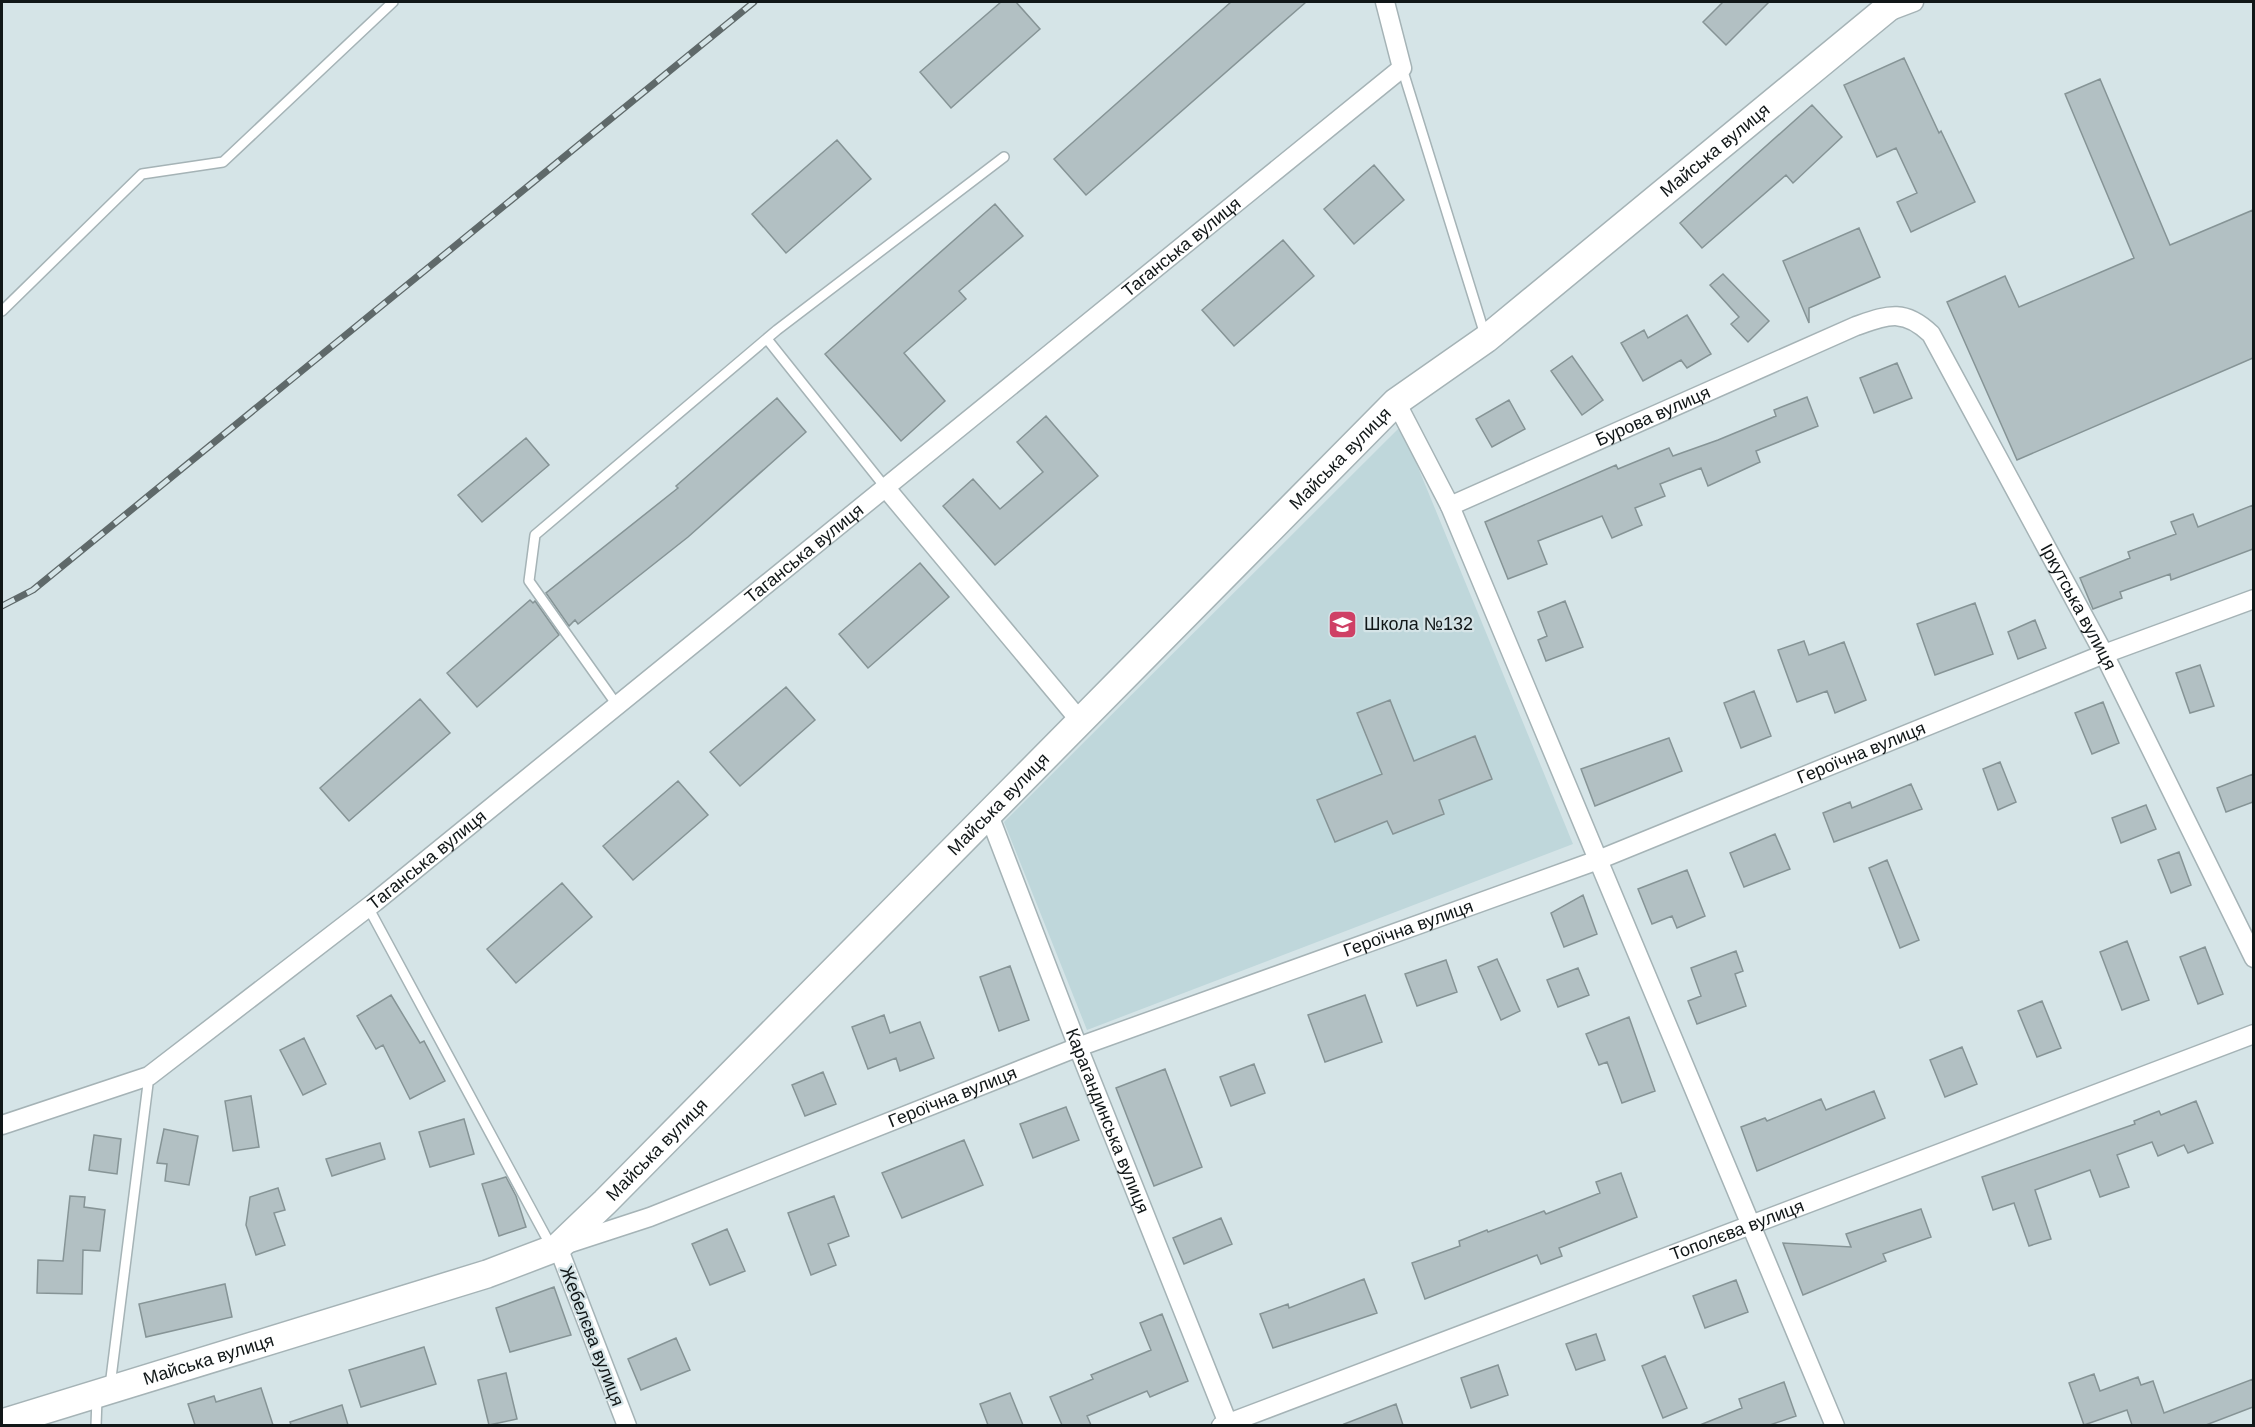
<svg xmlns="http://www.w3.org/2000/svg" width="2255" height="1427" font-family="Arial,sans-serif">
<style>
.built{fill:#bfd7db}
.building{fill:#b2c0c3;stroke:#869496;stroke-width:1.5}
.lines{fill:none;stroke-linecap:round;stroke-linejoin:round}
.lane-casing{stroke:#a5b3b6;stroke-width:12}
.street-casing{stroke:#a5b3b6;stroke-width:21}
.secondary-casing{stroke:#a5b3b6;stroke-width:30}
.lane{stroke:#fff;stroke-width:9}
.street{stroke:#fff;stroke-width:18}
.secondary{stroke:#fff;stroke-width:27}
.rail-casing{stroke:#5f696a;stroke-width:7}
.rail{stroke:#d5e4e7;stroke-width:4.5;stroke-dasharray:14;stroke-linecap:butt}
.labels{text-anchor:middle;stroke-width:4.5;stroke-linejoin:round;paint-order:stroke}
.street-label{font-size:18px;fill:#111718;stroke:#d5e4e7}
.poi-label{font-size:18px;fill:#111718;stroke:#d5e4e7;text-anchor:start}
</style>
<rect width="100%" height="100%" fill="#d5e4e7"/>
<path class="built" d="M1401,426L1573,844L1087,1030L1004,822Z"/>
<path class="building" d="M1001,2H1016L1040,29L951,108L920,72Z
M1231,2H1306L1086,195L1054,159Z
M1723,2H1769L1726,45L1703,22Z
M1904,58L1939,133L1941,131L1975,202L1911,232L1897,202L1917,193L1896,148L1877,157L1844,85Z
M2100,79L2170,245L2253,210V358L2017,460L1947,302L2005,276L2019,307L2134,258L2065,94Z
M1812,105L1842,137L1793,183L1786,175L1702,248L1680,223Z
M837,140L871,179L786,253L752,214Z
M1374,165L1404,200L1354,244L1324,209Z
M995,204L1023,236L959,291L966,299L904,353L945,401L901,441L825,354Z
M1859,228L1880,277L1809,308V323L1783,261Z
M1283,240L1314,276L1234,346L1202,310Z
M1723,274L1769,321L1748,342L1731,324L1739,317L1710,285Z
M1687,315L1711,354L1687,368L1681,360L1643,381L1621,343L1644,330L1648,338Z
M1572,356L1603,400L1582,415L1551,371Z
M1897,363L1912,398L1874,413L1860,378Z
M1807,397L1818,426L1756,451L1760,462L1708,486L1701,468L1660,484L1665,496L1635,508L1642,525L1612,538L1602,516L1538,541L1547,564L1508,579L1485,522L1616,465L1618,469L1669,448L1673,456L1718,440L1776,416L1774,410Z
M777,398L806,432L688,537L578,624L575,620L569,626L546,593L678,488L676,486Z
M1509,400L1525,429L1492,447L1476,419Z
M1046,416L1098,476L995,565L943,506L973,479L1000,509L1043,472L1017,442Z
M526,438L549,465L482,522L458,495Z
M2253,505V549L2171,580L2170,574L2120,592L2122,598L2093,609L2080,578L2130,558L2128,552L2176,534L2171,522L2193,514L2198,527Z
M920,563L949,597L868,668L839,634Z
M530,600L533,603L535,601L559,635L477,707L447,673Z
M1565,601L1583,647L1546,661L1538,640L1547,636L1538,612Z
M1975,603L1993,654L1935,675L1917,624Z
M2035,620L2046,648L2018,659L2008,632Z
M1804,641L1809,655L1844,642L1866,700L1835,713L1827,691L1797,702L1778,650Z
M2200,665L2214,706L2190,713L2176,673Z
M786,687L815,720L740,786L710,752Z
M1754,691L1771,736L1741,748L1724,703Z
M420,699L450,733L349,821L320,788Z
M1390,700L1414,761L1475,736L1492,779L1439,800L1444,814L1393,834L1387,821L1335,842L1317,800L1382,774L1357,713Z
M2103,702L2119,743L2092,754L2075,713Z
M1669,738L1682,771L1595,806L1581,769Z
M2000,762L2016,802L1998,810L1983,769Z
M2253,774V802L2226,812L2217,788Z
M678,781L708,815L633,880L603,846Z
M1911,784L1922,809L1834,842L1823,813L1850,802L1852,808Z
M2146,805L2156,829L2121,843L2112,818Z
M1775,834L1790,869L1744,887L1730,853Z
M2179,852L2191,885L2171,893L2158,860Z
M1887,860L1919,940L1900,948L1869,868Z
M1687,870L1705,916L1677,928L1672,916L1652,924L1638,889Z
M562,883L592,917L516,983L487,949Z
M1583,895L1597,934L1564,947L1551,913Z
M2127,941L2149,1000L2122,1010L2100,952Z
M2205,947L2223,994L2198,1004L2180,957Z
M1736,951L1743,971L1735,974L1746,1006L1697,1024L1688,1001L1701,996L1691,968Z
M1497,959L1520,1011L1501,1020L1478,967Z
M1446,960L1457,992L1417,1006L1405,974Z
M1010,966L1029,1020L999,1031L980,977Z
M1578,968L1589,995L1558,1007L1547,980Z
M391,995L420,1043L424,1041L445,1081L410,1099L383,1045L376,1049L357,1016Z
M1365,995L1382,1042L1325,1062L1308,1015Z
M2042,1001L2061,1048L2037,1057L2018,1011Z
M884,1015L890,1033L920,1022L934,1058L900,1071L896,1058L868,1069L852,1027Z
M1629,1017L1655,1091L1622,1103L1607,1062L1599,1065L1586,1034Z
M304,1038L326,1084L303,1095L280,1050Z
M1962,1047L1977,1084L1945,1097L1930,1060Z
M1254,1064L1265,1093L1231,1106L1220,1077Z
M1165,1069L1202,1167L1154,1186L1116,1088Z
M823,1072L836,1104L805,1116L792,1085Z
M1874,1091L1885,1118L1757,1171L1741,1127L1765,1118L1767,1121L1821,1099L1826,1110Z
M251,1096L259,1147L233,1151L225,1101Z
M2196,1101L2213,1143L2188,1153L2184,1145L2158,1156L2152,1142L2117,1155L2129,1187L2100,1197L2090,1170L2035,1190L2051,1239L2029,1246L2014,1203L1993,1210L1982,1177L2135,1124L2134,1121L2159,1111L2161,1115Z
M1066,1107L1079,1140L1033,1158L1020,1124Z
M464,1119L474,1154L430,1167L419,1132Z
M164,1129L198,1136L189,1185L165,1181L167,1164L157,1163Z
M94,1135L121,1139L117,1174L89,1170Z
M964,1140L983,1185L902,1218L882,1173Z
M380,1143L385,1159L332,1176L326,1159Z
M1621,1173L1637,1217L1559,1248L1562,1256L1541,1264L1537,1255L1425,1299L1412,1263L1460,1246L1459,1241L1487,1230L1488,1232L1544,1211L1546,1214L1600,1193L1596,1182Z
M506,1177L516,1196L526,1227L499,1236L482,1184Z
M278,1188L285,1210L274,1213L285,1245L256,1255L246,1225L250,1197Z
M70,1196L85,1197L84,1207L105,1210L100,1251L83,1250L82,1294L37,1293L38,1260L63,1261Z
M834,1196L849,1236L828,1244L836,1265L811,1275L788,1213Z
M1921,1209L1931,1237L1883,1254L1886,1261L1803,1295L1783,1243L1851,1247L1846,1234Z
M1221,1218L1232,1244L1184,1264L1173,1238Z
M727,1229L745,1271L710,1285L692,1244Z
M1364,1279L1377,1313L1273,1348L1260,1314L1288,1304L1289,1308Z
M1736,1280L1748,1312L1705,1328L1693,1296Z
M225,1284L232,1317L146,1337L139,1304Z
M554,1287L571,1335L510,1352L496,1308Z
M1162,1314L1188,1381L1150,1397L1147,1391L1087,1416L1091,1425H1062L1050,1397L1093,1379L1091,1375L1151,1350L1140,1323Z
M1596,1334L1605,1360L1576,1370L1566,1344Z
M676,1338L690,1370L641,1390L628,1359Z
M424,1347L436,1384L361,1407L349,1370Z
M1665,1356L1687,1408L1663,1418L1642,1366Z
M1498,1365L1508,1395L1471,1408L1461,1378Z
M506,1373L517,1419L489,1425L478,1380Z
M2094,1374L2100,1391L2138,1377L2141,1385L2153,1381L2164,1413L2253,1379V1407L2206,1425H2132L2127,1410L2084,1425L2069,1383Z
M1784,1382L1796,1416L1770,1425H1700L1742,1408L1739,1399Z
M261,1388L273,1425H195L188,1404L214,1396L216,1402Z
M1010,1393L1023,1425H988L980,1404Z
M1396,1404L1403,1425H1345L1344,1424Z
M342,1405L348,1425H291L290,1422Z"/>
<g class="lines">
<defs>
<path id="lane" d="M1402,68L1485,335
M2,311L142,174L223,162L393,2
M767,339L885,487
M617,705L529,581L535,535L777,330L1004,157
M368,907L551,1246
M110,1386L149,1076
M96,1426L97,1398"/>
<g id="street">
<path d="M1885,13L1914,2"/>
<path d="M1396,402L1450,506L1835,1426"/>
<path d="M885,487L1081,722"/>
<path id="s1" d="M1450,506L1856,326C1888,315 1904,308 1931,334L2104,654L2254,958"/>
<path id="s2" d="M989,815L1078,1047L1229,1426"/>
<path id="s3" d="M2,1125L149,1076L375,902L1402,68L1385,2"/>
<path id="s4" d="M627,1426L558,1247L650,1217L1078,1047L1598,860L2104,654L2254,599"/>
<path id="s5" d="M1221,1426L2254,1034"/>
</g>
<g id="secondary">
<path id="s6" d="M2,1423L487,1274L558,1247L605,1202L1396,402L1486,339L1895,2"/>
</g>
</defs>
<use href="#lane" class="lane-casing"/>
<use href="#street" class="street-casing"/>
<use href="#secondary" class="secondary-casing"/>
<use href="#lane" class="lane"/>
<use href="#street" class="street"/>
<use href="#secondary" class="secondary"/>
<defs>
<path id="rail" d="M2,606L33,590L754,2"/>
</defs>
<use href="#rail" class="rail-casing"/>
<use href="#rail" class="rail"/>
</g>
<defs>
<symbol id="school-square" viewBox="-11 -11 22 22"><rect x="-9" y="-9" width="18" height="18" rx="4" fill="#cf4065" stroke="#d5e4e7"/><path d="M0-5L7-2L0 1L-7-2ZM-4 1L0 2.5L4 1V4Q0 6-4 4Z" fill="#fff"/></symbol>
</defs>
<g fill-rule="evenodd">
<use href="#school-square" x="1326" y="608" width="33" height="33"/>
</g>
<g class="labels">
<g class="street-label">
<text dy="6" stroke="none"><textPath href="#s6" startOffset="2180">Майська вулиця</textPath></text>
<text dy="6" stroke="none"><textPath href="#s3" startOffset="1479">Таганська вулиця</textPath></text>
<text dy="6" stroke="none"><textPath href="#s1" startOffset="222">Бурова вулиця</textPath></text>
<text dy="6" stroke="none"><textPath href="#s6" startOffset="1694">Майська вулиця</textPath></text>
<text dy="6" stroke="none"><textPath href="#s3" startOffset="993">Таганська вулиця</textPath></text>
<text dy="6" stroke="none"><textPath href="#s1" startOffset="836">Іркутська вулиця</textPath></text>
<text dy="6" stroke="none"><textPath href="#s4" startOffset="1586">Героїчна вулиця</textPath></text>
<text dy="6" stroke="none"><textPath href="#s6" startOffset="1208">Майська вулиця</textPath></text>
<text dy="6" stroke="none"><textPath href="#s3" startOffset="507">Таганська вулиця</textPath></text>
<text dy="6" stroke="none"><textPath href="#s4" startOffset="1100">Героїчна вулиця</textPath></text>
<text dy="6" stroke="none"><textPath href="#s4" startOffset="614">Героїчна вулиця</textPath></text>
<text dy="6" stroke="none"><textPath href="#s2" startOffset="328">Карагандинська вулиця</textPath></text>
<text dy="6" stroke="none"><textPath href="#s6" startOffset="722">Майська вулиця</textPath></text>
<text dy="6" stroke="none"><textPath href="#s5" startOffset="552">Тополєва вулиця</textPath></text>
<text transform="translate(592 1336) rotate(69)" y="6">Жебелєва вулиця</text>
<text dy="6" stroke="none"><textPath href="#s6" startOffset="216">Майська вулиця</textPath></text>
</g>
<g class="poi-label">
<text x="1364" y="630">Школа №132</text>
</g>
</g>
<rect width="2255" height="1427" fill="none" stroke="#111718" stroke-width="6"/>
</svg>
